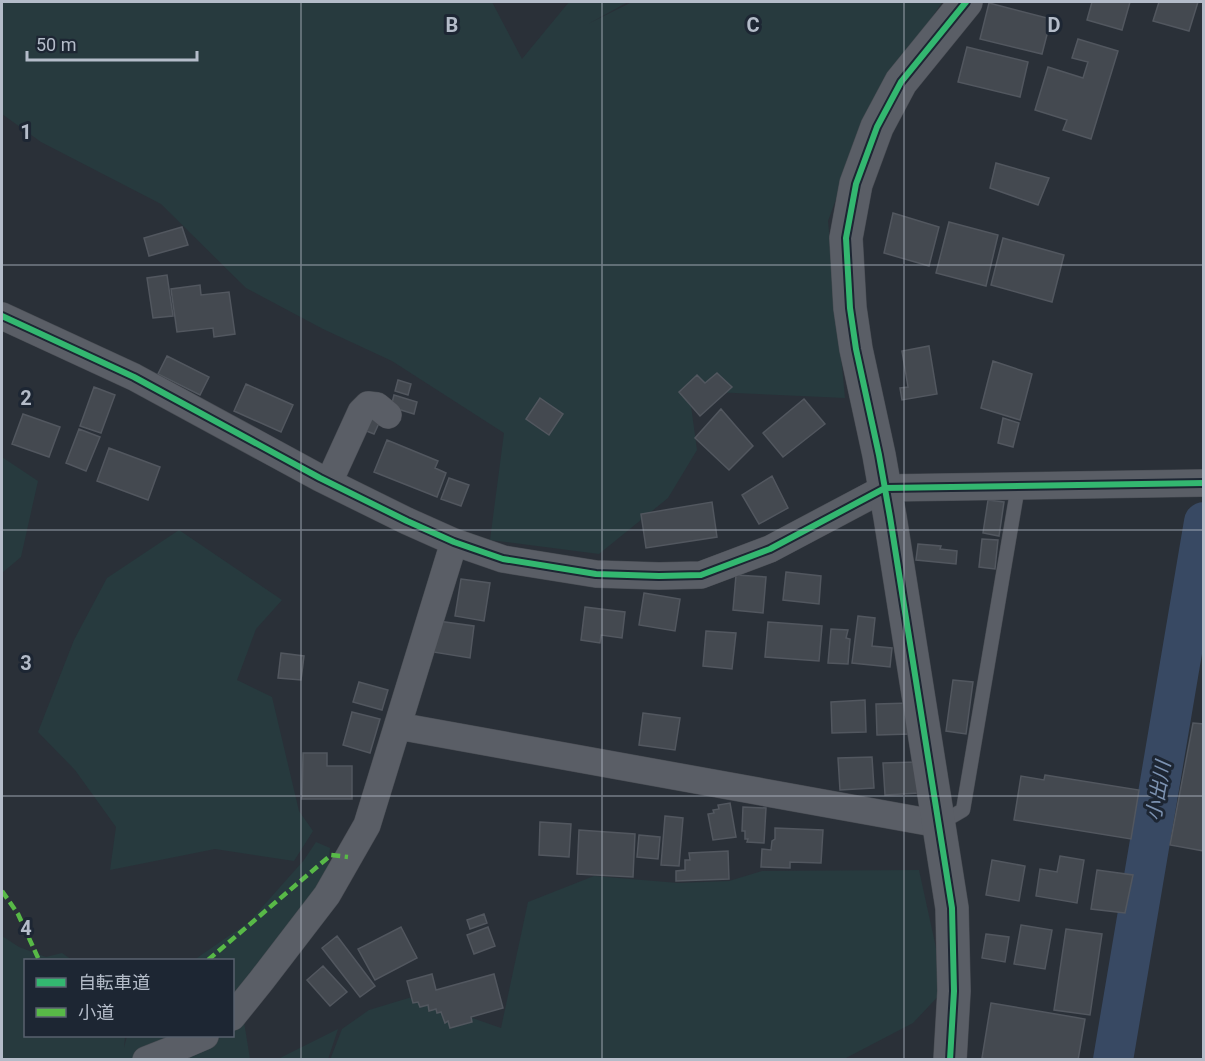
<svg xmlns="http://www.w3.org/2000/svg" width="1205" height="1061" font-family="Roboto,'Noto Sans JP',sans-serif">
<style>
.green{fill:#273a3e}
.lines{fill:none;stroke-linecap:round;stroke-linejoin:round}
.river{stroke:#384963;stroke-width:40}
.building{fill:#444950;stroke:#52575f;stroke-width:1.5}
.service-casing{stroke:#484c53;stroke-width:15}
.minor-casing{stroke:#484c53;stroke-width:28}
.tertiary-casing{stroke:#484c53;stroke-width:34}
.service{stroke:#5a5e66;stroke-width:14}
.minor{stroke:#5a5e66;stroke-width:27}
.tertiary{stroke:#5a5e66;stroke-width:33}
.quiet{stroke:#58b947;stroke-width:4.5;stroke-dasharray:9 4.5;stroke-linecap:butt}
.cycleway-casing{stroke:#1d2633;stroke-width:10}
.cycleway{stroke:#33b770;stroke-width:6}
.grid{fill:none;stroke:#b4bcc9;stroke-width:1.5;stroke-opacity:0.55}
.labels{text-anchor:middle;stroke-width:6;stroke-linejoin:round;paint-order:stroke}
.water-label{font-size:20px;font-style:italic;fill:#7c92b1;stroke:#1d2633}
.grid-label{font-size:20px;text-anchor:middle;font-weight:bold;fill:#b4bcc9;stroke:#1d2633;stroke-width:6;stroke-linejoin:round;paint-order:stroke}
</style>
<rect width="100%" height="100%" fill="#2a3038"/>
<path class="green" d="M2,2H492L522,59L569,2H628L588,24L632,2H942L864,122L828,221L845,398L689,391L697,450L668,498L599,554L490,540L504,433L392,361L323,329L246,288L161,204L41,142L2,114Z
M2,457L38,481L21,557L2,573Z
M179,530L282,600L256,629L237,680L272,697L299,811L313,831L294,861L215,849L110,870L116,827L75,770L38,732L74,640L107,578Z
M316,842L330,848L327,877L240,997L250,1059H2V936L19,947L46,957L62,953L72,960H26V1036H125L124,1048L127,1036H232V960H194L249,922L304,860Z
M919,870L945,989L913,1023L844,1059L330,1060L342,1029L369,1010L412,997L501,1028L528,902L594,876L678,883L729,881L762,871Z
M338,1029L328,1059H278Z"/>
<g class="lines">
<path class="river" d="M1113,1060L1204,522"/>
</g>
<path class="building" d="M1092,2H1130L1122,30L1087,20Z
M1159,2H1198L1189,31L1153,21Z
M989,3L1051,19L1042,54L980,39Z
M1078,39L1118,51L1091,139L1063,130L1067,120L1035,110L1048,67L1083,78L1088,62L1072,58Z
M967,47L1028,62L1020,97L958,82Z
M996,163L1049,178L1038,205L990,188Z
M893,213L939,227L929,266L884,253Z
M949,222L998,235L986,286L936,273Z
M182,227L188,245L149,256L144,238Z
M1003,238L1064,255L1052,302L991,285Z
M167,275L173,316L153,318L147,278Z
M200,285L201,295L229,292L235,334L214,337L213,328L177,332L171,289Z
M929,346L937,394L902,400L900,388L908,387L902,351Z
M167,356L209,377L200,395L158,374Z
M993,361L1032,374L1020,420L981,408Z
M717,373L732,387L700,416L679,392L697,375L705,383Z
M398,380L411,384L408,395L395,391Z
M246,384L293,405L281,432L234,411Z
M94,387L115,395L101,433L80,426Z
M394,395L417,402L414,414L391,407Z
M540,398L563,414L549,435L526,419Z
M804,399L825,424L783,457L763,433Z
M721,409L753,446L729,470L695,438Z
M23,414L60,427L49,457L12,444Z
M369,417L380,421L374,434L364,430Z
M1003,418L1019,423L1013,447L998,443Z
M79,429L100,437L86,471L66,463Z
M387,440L438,461L435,468L446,473L437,497L374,472Z
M109,448L160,467L148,500L97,481Z
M772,476L788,508L759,524L742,495Z
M449,478L469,485L461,506L441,499Z
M988,500L1004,502L999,536L983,533Z
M712,502L717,537L646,548L641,514Z
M982,539L998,540L995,569L979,567Z
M918,544L941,546L940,549L957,551L956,564L916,560Z
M786,572L821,576L819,604L783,600Z
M736,575L766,577L763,613L733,610Z
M461,579L490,583L484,621L455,616Z
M644,593L680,599L675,631L639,625Z
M585,607L625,612L622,638L601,635L600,643L581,640Z
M858,616L875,618L872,646L892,648L890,667L852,663Z
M438,621L474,626L470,658L433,652Z
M768,622L822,626L819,661L765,657Z
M831,629L848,630L846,638L850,639L848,664L828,663Z
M706,631L736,633L732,669L703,666Z
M281,653L304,656L301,680L278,678Z
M953,680L973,682L966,734L946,731Z
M359,682L388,690L382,710L353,702Z
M865,700L866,732L832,733L831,702Z
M910,703L911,734L877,735L876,704Z
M352,712L380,719L370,753L343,745Z
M643,713L680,718L675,750L639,745Z
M1193,723L1204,724V851L1170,845Z
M303,753H327V766H352V799H302Z
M872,757L874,788L840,790L838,758Z
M917,762L919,793L885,795L883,763Z
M1045,775L1139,790L1131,839L1014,820L1021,776L1044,780Z
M730,803L736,837L713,840L708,814L714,813L713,810L719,809L718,805Z
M743,807L766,808L764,843L747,842L748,839H745V831H742Z
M665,816L683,818L679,866L661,865Z
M540,822L571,824L569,857L539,855Z
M775,828L823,830L821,863L790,862V868L761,867L762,849L771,850L772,841L775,839Z
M579,830L635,834L633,877L577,874Z
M639,835L660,837L658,859L637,857Z
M728,851L729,879L676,881V871L685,870V860H690L689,853Z
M1060,856L1084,860L1077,903L1036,896L1040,869L1057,872Z
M992,860L1025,866L1019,901L986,895Z
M1097,870L1133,875L1125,913L1091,909Z
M484,914L487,923L470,929L467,920Z
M1021,925L1052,930L1045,969L1014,964Z
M401,927L417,958L375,980L358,949Z
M488,927L495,946L474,954L467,935Z
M1066,929L1102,934L1090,1015L1054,1010Z
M986,934L1009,937L1005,962L982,958Z
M337,936L375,986L360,997L322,948Z
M323,966L347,992L330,1006L307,980Z
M432,974L436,990L494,974L503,1008L471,1017L472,1022L450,1028L448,1021L445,1023L441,1012L437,1013L436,1009L429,1011L428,1005L420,1007L418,1002L413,1003L407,981Z
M991,1003L1085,1019L1078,1060H989L982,1058Z"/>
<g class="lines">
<defs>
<path id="service" d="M939,824L963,810L1018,486"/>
<path id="minor" d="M2,316L134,377L320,478L407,521L454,542L503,559L596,574L659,576L701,575L770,549L885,488L1204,483
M329,482L361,412L368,405L377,406L388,415
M398,726L939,824
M232,1017L261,981L327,895L367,825L454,542
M146,1060L184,1045L205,1036"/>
<path id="tertiary" d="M950,1060L954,991L952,908L890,517L879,455L856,349L850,308L846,238L856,184L877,127L901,82L966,2"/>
</defs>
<use href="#service" class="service-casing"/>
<use href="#minor" class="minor-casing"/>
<use href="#tertiary" class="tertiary-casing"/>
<use href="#service" class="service"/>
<use href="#minor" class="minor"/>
<use href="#tertiary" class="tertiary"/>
<path class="quiet" d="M2,891L18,914L39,960
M208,960L331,855L348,857"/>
<defs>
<path id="cycleway" d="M2,316L134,377L320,478L407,521L454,542L503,559L596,574L659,576L701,575L770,549L885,488L1204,483
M950,1060L954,991L952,908L890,517L879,455L856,349L850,308L846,238L856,184L877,127L901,82L966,2"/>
</defs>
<use href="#cycleway" class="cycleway-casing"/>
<use href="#cycleway" class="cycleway"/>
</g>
<path class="grid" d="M301,2V1060M602,2V1060M904,2V1060M2,265H1204M2,530H1204M2,796H1204"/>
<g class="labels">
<g class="water-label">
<text transform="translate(1158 791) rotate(-80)" y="7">小出川</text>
</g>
</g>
<g class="grid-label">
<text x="452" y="32">B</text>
<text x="753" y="32">C</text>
<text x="1054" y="32">D</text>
<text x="26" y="139">1</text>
<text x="26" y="405">2</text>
<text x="26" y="670">3</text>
<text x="26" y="935">4</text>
</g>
<rect width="1205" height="1061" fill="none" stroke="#b4bcc9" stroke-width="6"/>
<rect x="24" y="959" width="210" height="78" fill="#1d2633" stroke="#59626f" stroke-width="1.5"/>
<rect x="36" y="978" width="30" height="9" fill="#33b770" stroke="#59626f" stroke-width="1.5"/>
<text x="78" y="989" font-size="18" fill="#b4bcc9">自転車道</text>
<rect x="36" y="1008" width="30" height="9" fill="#58b947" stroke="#59626f" stroke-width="1.5"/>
<text x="78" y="1019" font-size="18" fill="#b4bcc9">小道</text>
<path d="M27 51v9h170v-9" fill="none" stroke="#b4bcc9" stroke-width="3"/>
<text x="36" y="51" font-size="18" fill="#b4bcc9" stroke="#1d2633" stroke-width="4.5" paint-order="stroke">50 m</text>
</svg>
